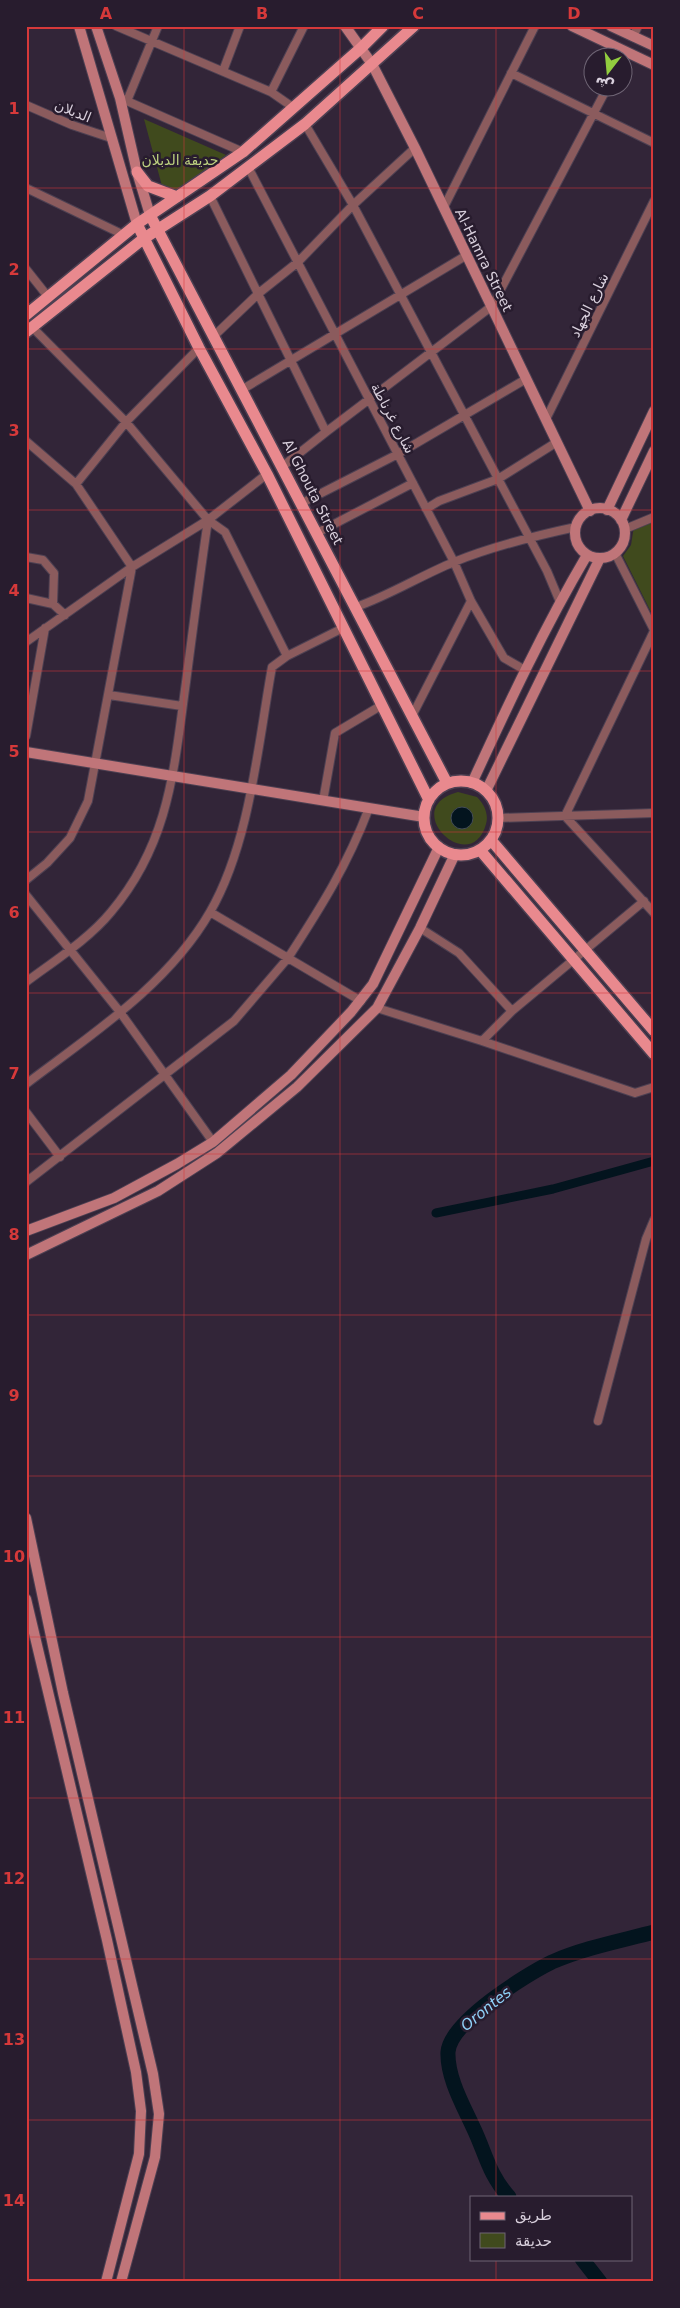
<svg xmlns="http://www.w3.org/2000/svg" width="680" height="2308" font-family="'DejaVu Sans','Noto Sans Arabic',sans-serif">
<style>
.green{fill:#404a1d;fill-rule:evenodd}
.water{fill:#03141e;stroke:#434c57}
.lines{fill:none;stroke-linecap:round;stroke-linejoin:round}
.canal{stroke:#03141e;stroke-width:9}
.river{stroke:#03141e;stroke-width:15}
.street-casing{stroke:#4d4052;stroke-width:10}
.secondary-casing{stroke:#4d4052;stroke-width:12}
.primary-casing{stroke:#4d4052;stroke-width:14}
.street{stroke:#8b5b5d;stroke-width:8}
.secondary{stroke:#c07579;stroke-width:10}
.primary{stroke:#e9898e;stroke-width:11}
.grid{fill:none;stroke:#d6393a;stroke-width:1;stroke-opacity:0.55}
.labels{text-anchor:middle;stroke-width:5;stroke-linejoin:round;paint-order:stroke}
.street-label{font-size:14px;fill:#d8cfdc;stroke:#281c2e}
.park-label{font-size:14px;fill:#bcd07f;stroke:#281c2e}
.water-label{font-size:15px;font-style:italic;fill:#8fd1f8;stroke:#281c2e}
.neatline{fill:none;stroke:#d6393a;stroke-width:2}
.grid-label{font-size:16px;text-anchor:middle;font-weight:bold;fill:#d6393a}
</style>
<rect width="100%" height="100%" fill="#322538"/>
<path class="green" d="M144,119L226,155L175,191L162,186Z
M654,519V618L623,556L631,545L634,526Z
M458,792L477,797C484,804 489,814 486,824C471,879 397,808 458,792ZM455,809H468L472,815L452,822L451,815Z"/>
<path class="water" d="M451 818a11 11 0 1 1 22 0a11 11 0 1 1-22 0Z"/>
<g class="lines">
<path class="canal" d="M436,1213L553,1189L654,1161"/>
<path class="river" d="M509,2197C488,2173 486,2154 473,2127C463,2105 447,2077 448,2052C450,2022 527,1974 552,1962C584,1948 620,1941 654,1932
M582,2259L600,2282"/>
<defs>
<path id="street" d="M116,26L271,92L294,108
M633,37L638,26
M223,71L240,26
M511,73L654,143
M271,92L304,26
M120,98L243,152
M127,101L158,26
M26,105L72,125L111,138
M305,124L353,205L547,571L560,602
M248,167L454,562L471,601L504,658L525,670
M26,188L124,235
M210,196L326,432L283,466
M444,207L535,26
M26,269L49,298
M215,335L259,293L298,262L353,205L415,148
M243,389L467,255
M546,419L654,201
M326,432L492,306L607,88
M26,441L76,484L126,422L199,348
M76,484L132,567L208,520L267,474
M302,503L398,454L526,379
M426,509L439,501L498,479L557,442
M208,520L225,532L287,656
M625,529L654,517
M317,533L413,483
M615,553L654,630
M26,557L43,560L54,573L53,604
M26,598L53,604L65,615
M356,607C390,595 420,576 454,562C493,546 534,536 576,527
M654,631L565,816L654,913
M26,642L132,567L88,801L70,838L47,863L26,880
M109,695L182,706
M412,716L471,601
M26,736L45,628
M323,801L335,733L382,705
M498,818L654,813
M26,895L120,1012L213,1142
M210,912L288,958C321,907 347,866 369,808
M420,928L459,953L512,1011
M26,982C54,961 89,939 111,912C170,842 174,768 186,682C193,628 200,574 208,520L126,422L32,327
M377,1008L482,1041L635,1093L654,1087
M482,1041L512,1011L644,901
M26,1084C92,1034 168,985 210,912C250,843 258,744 272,667L287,656L343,628
M26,1112L60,1157
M26,1182L234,1021L288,958L361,1001
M598,1421L646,1239L654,1220"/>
<path id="secondary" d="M79,26L137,224
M96,26L120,98L137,172L150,215
M345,26L372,64L415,148L590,511
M572,26L654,65
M611,26L654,46
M575 533a25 25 0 1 1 50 0a25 25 0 1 1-50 0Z
M607,510L654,411
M621,520L654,451
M26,752L424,817
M472,783C508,705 544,628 587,555
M486,791L600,558
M26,1231L114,1198L177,1164L213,1142L291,1075L351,1012L373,984L439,847
M26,1255L158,1191L217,1153L297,1087L377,1008L420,928L455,854
M26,1518L63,1693L153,2074L159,2114L155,2157L121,2282
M26,1599L107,1940L136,2072L141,2111L139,2154L106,2282"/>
<path id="primary" d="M137,172L148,186L177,197
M150,215L447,783
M137,224L199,348L267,474L429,800
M26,315L137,224L243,152L361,48L383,26
M26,332L143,239L210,196L305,124L414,26
M424 818a37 37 0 1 1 74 0a37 37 0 1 1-74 0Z
M491,840L654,1031
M480,850L654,1054"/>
</defs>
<use href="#street" class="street-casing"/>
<use href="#secondary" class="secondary-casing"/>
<use href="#primary" class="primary-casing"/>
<use href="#street" class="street"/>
<use href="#secondary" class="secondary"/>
<use href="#primary" class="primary"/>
</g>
<path class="grid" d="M184,26V2282M340,26V2282M496,26V2197M26,188H654M26,349H654M26,510H654M26,671H654M26,832H654M26,993H654M26,1154H654M26,1315H654M26,1476H654M26,1637H654M26,1798H654M26,1959H654M26,2120H654M496,2259V2282"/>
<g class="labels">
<g class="street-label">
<text transform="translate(73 111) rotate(22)" y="5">الدبلان</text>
<text transform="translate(484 260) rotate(64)" y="5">Al-Hamra Street</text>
<text transform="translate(589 305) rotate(-64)" y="5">شارع الجهاد</text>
<text transform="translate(393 418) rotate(62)" y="5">شارع غرناطة</text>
<text transform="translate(313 492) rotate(63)" y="5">Al Ghouta Street</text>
</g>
<g class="park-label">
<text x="180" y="165">حديقة الدبلان</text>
</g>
<g class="water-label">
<text transform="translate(486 2009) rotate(-39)" y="5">Orontes</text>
</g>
</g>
<rect width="680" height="2308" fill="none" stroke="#281c2e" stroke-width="55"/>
<rect x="470" y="2196" width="162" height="65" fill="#281c2e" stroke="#6e6474"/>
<rect x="480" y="2212" width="25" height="8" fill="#e9898e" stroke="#6e6474"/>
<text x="515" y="2220" font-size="15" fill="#d8cfdc">طريق</text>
<rect x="480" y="2233" width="25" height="15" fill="#404a1d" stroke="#6e6474"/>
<text x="515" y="2246" font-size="15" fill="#d8cfdc">حديقة</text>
<g transform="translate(608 72) rotate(196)"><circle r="24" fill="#281c2e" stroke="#6e6474"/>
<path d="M0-4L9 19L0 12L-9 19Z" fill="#92cd3f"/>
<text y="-8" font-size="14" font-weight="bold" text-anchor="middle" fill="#d8cfdc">ش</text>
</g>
<rect x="28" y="28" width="624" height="2252" class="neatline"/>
<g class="grid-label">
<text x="106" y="19">A</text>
<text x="262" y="19">B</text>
<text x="418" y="19">C</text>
<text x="574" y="19">D</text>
<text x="14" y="114">1</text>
<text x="14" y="275">2</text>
<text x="14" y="436">3</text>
<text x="14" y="596">4</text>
<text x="14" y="757">5</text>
<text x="14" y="918">6</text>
<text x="14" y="1079">7</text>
<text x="14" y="1240">8</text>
<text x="14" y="1401">9</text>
<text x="14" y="1562">10</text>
<text x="14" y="1723">11</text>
<text x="14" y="1884">12</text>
<text x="14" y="2045">13</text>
<text x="14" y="2206">14</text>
</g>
</svg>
